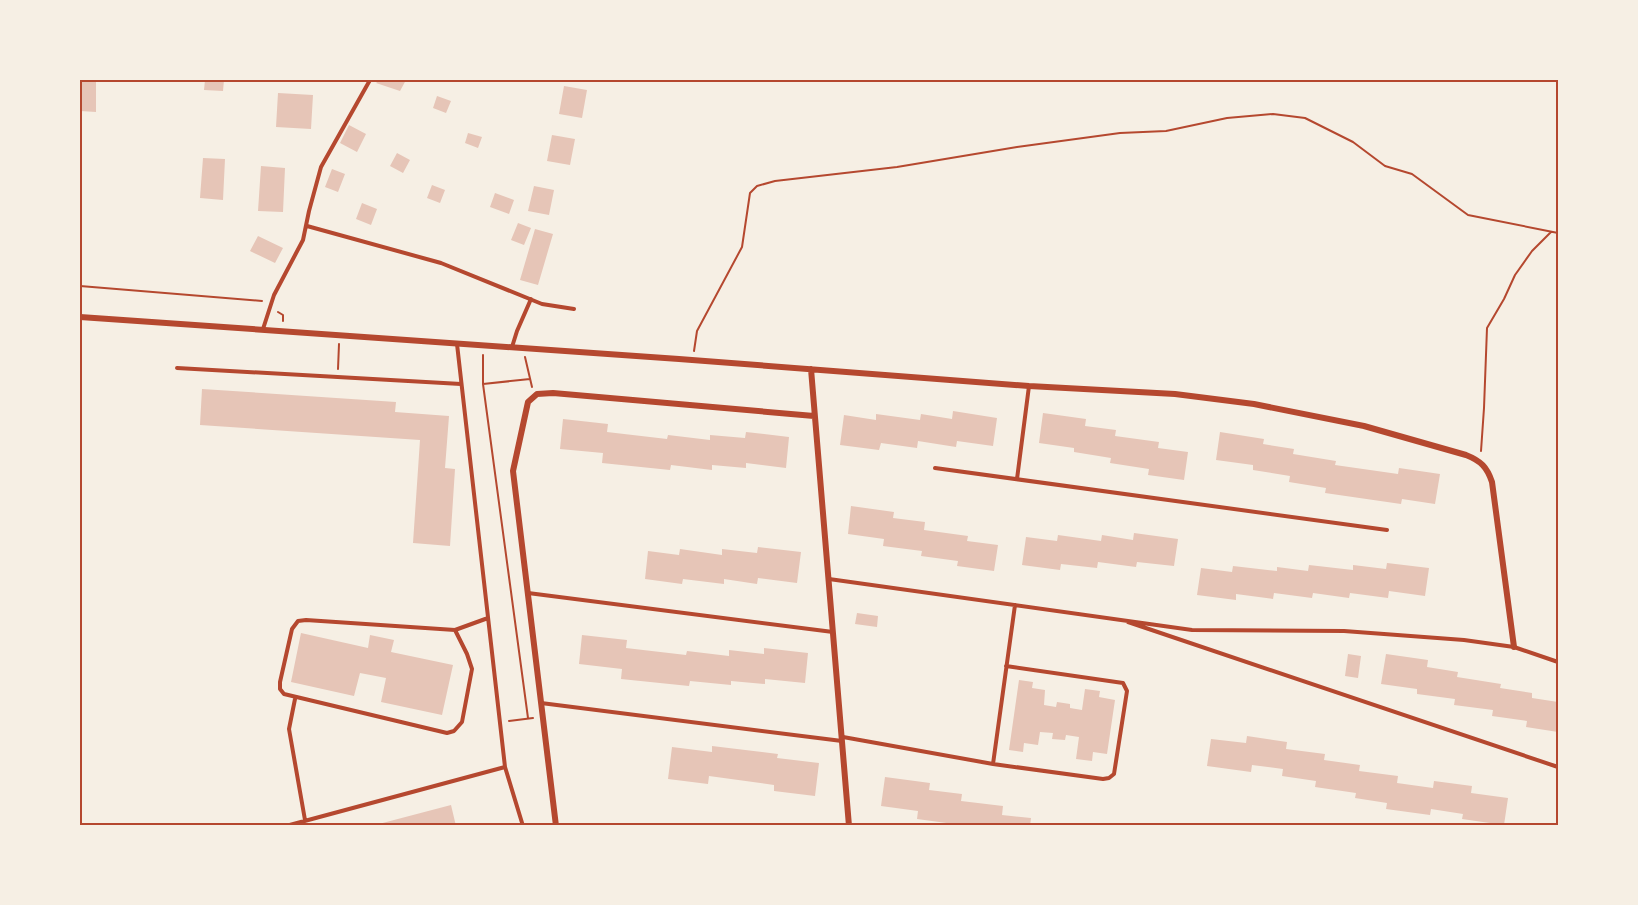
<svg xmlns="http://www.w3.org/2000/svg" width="1638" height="905" font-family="Commissioner,sans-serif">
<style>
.building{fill:#e6c5b7}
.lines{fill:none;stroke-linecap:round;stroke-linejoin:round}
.path{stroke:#b5482f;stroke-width:2}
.service{stroke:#b5482f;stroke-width:4}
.minor{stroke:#b5482f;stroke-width:6}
.neatline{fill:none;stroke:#b5482f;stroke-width:2}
</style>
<rect width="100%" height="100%" fill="#f6efe4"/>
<path class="building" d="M80,80H96V112L80,111Z
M205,80H224L223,91L204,90Z
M379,80H406L400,91L376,83Z
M564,86L587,90L582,118L559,114Z
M278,93L313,95L311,129L276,127Z
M437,96L451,101L446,113L433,108Z
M349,125L366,134L357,152L340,143Z
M468,133L482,137L478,148L465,143Z
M552,135L575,139L570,165L547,161Z
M397,153L410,160L403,173L390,166Z
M203,158L225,159L223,200L200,198Z
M261,166L285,168L283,212L258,211Z
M332,169L345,174L338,192L325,187Z
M432,185L445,190L440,203L427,198Z
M534,186L554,190L549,215L528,211Z
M495,193L514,200L509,214L490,207Z
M362,203L377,209L371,225L356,219Z
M518,223L531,228L524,245L511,240Z
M535,229L553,234L538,285L520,280Z
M258,236L283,248L275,263L250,251Z
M202,389L396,402L395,412L449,416L445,468L455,469L450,546L413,543L420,440L200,425Z
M953,411L997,418L993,446L957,441L956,447L918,441L917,448L881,443L879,450L840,445L844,415L876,420V414L920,420L921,414L952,419Z
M1043,413L1086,419L1085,426L1116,430L1115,436L1159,442L1158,448L1188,452L1184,480L1148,475L1149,469L1110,463L1111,458L1074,452V448L1039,443Z
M563,419L608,424L607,432L667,439L668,435L710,440V435L745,438L746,432L789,437L786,468L746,463V468L712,465V470L671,465L670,470L602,463L603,453L560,449Z
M1220,432L1264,439L1263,444L1294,449L1293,454L1336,461L1335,465L1398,474L1399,468L1440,474L1435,504L1402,499L1401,504L1325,493L1326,488L1289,482L1290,476L1253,470V465L1216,460Z
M851,506L894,512L893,518L925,522L924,530L968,536L967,541L998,545L994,571L957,566L958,561L921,556L922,551L883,546L884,539L848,534Z
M1134,533L1178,539L1174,566L1137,562L1136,567L1098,562L1097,568L1061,564L1060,570L1022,565L1026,537L1057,541L1058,535L1101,541L1102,535L1133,540Z
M758,547L801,552L797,583L758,578L757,584L724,579V584L683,579L682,584L645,579L648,551L679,555L680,549L722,555V549L757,553Z
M1387,563L1429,568L1425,596L1389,591L1388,598L1350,593L1349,598L1313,593L1312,598L1274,593L1273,599L1236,594V600L1197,595L1201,568L1232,572L1233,566L1277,571V567L1308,571L1309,565L1353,570V565L1386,569Z
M857,613L878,616L877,627L855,624Z
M301,633L368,648L370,635L394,640L391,652L453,665L442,715L381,702L386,678L360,673L354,696L291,682Z
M582,635L627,640L626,648L686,655L687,651L729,656V650L764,654V648L808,653L805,683L765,679V684L731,681V685L690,681L689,686L621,679L622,669L579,664Z
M1348,654L1361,656L1358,678L1345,676Z
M1386,654L1428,660L1427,667L1458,672L1457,677L1501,684L1500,688L1532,693V698L1558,702V732L1526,727L1527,721L1492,716L1493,710L1454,705L1455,699L1417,694V689L1381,684Z
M1019,680L1033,682L1032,688L1045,690L1044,705L1056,707L1057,702L1070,704V708L1082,710L1085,689L1100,691L1099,697L1115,700L1107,754L1093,752L1092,761L1076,759L1079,737L1066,735L1065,740L1052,739L1053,733L1040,732L1038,745L1024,743L1023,752L1009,750Z
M1247,736L1287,742L1286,749L1325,754L1324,760L1360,765L1359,771L1398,776L1397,783L1433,788L1434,781L1472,786L1471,793L1508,798L1504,825L1462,819L1463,814L1431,809L1430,815L1386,809L1387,803L1355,798L1356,793L1315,787L1316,781L1282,776L1283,769L1252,765L1251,772L1207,766L1211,739L1246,743Z
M712,746L778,754L777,758L819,763L815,796L774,791V785L709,776L708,784L668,779L672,747L712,752Z
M885,777L930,783L929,790L962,794L961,801L1003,806L1002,815L1031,818L1030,826H953L954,824L917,819L918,811L881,806Z
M451,805L456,826H375V825Z"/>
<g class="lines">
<path class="path" d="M80,286L262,301
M278,312L283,315V321
M694,351L697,331L742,247L750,193L757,186L775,181L897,167L1017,147L1120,133L1166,131L1227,118L1273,114L1305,118L1353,142L1385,166L1412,174L1468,215L1558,233
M483,355V384L528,718
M525,357L532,387
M338,369L339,344
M483,384L530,379
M1481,451L1484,408L1487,328L1504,299L1515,275L1532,251L1551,232
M509,721L533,718"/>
<path class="service" d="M307,226L441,263L542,304L574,309
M263,329L274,295L303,240L309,211L321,167L370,80
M457,344L505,767L523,826
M512,347L517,331L531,299
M177,368L461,384
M935,468L1387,530
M1017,479L1029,386
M829,579L1192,630L1344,631L1464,640L1514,647L1558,662
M528,593L833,632
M306,620L455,630L467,654L472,669L462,722L454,731L447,733L284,694L280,689V682L292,629L298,621Z
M1128,622L1558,767
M455,630L488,618
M1006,666L1123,683L1127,691L1114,774L1109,778L1103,779L993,764L1015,605
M295,699L289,729L305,820
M541,703L842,741
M843,737L993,764
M286,826L505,767"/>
<path class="minor" d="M80,317L679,359L1029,386L1175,394L1254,404L1364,426L1466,455C1481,461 1487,467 1492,482L1514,647
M811,369L849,826
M556,826L513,471L528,402L537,394L553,393L814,416"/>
</g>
<rect width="1638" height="905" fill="none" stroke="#f6efe4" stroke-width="162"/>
<rect x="81" y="81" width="1476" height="743" class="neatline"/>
</svg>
